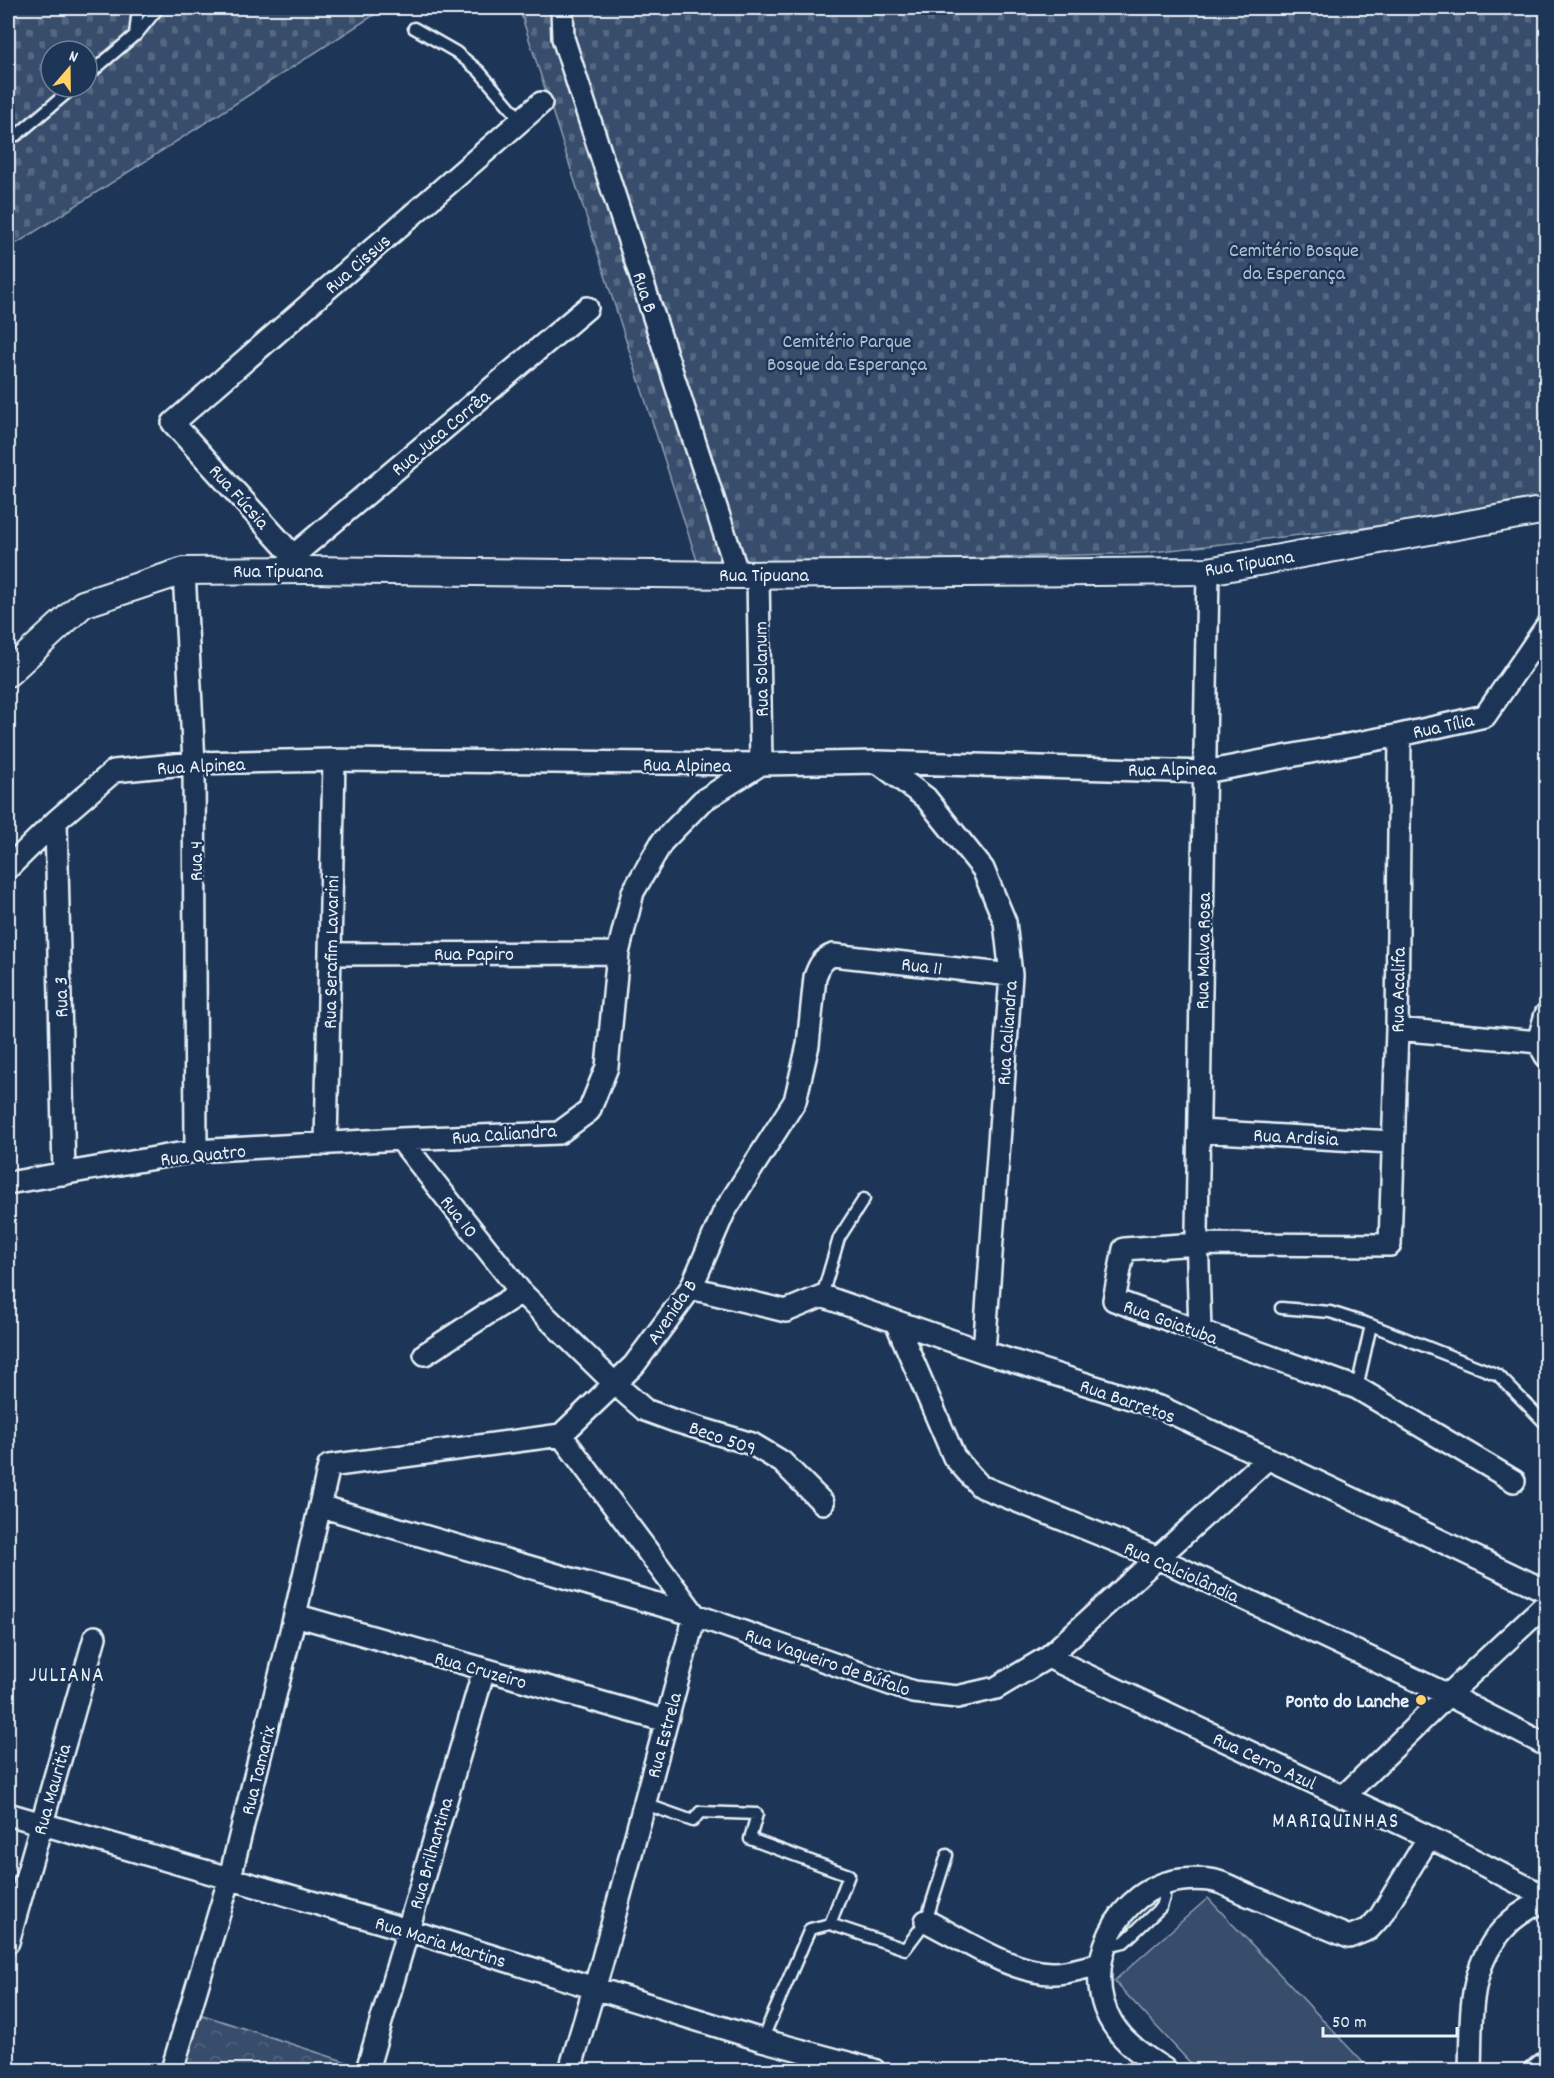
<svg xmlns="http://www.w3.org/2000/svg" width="1554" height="2078" font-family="Dekko,sans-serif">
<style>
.cemetery{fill:url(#cemetery-stones);stroke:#909fb2;stroke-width:1.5;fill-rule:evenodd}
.park{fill:url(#park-crowns);stroke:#909fb2;stroke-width:1.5}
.pitch{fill:#374d6c;stroke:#909fb2;stroke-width:1.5}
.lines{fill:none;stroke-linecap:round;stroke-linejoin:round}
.service-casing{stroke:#e8f1f8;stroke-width:15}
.minor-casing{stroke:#e8f1f8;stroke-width:26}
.tertiary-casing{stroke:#e8f1f8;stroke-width:30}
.service{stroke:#1d3557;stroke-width:10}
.minor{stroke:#1d3557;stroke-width:21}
.tertiary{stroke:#1d3557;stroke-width:26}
.poi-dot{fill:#ffd166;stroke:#1d3557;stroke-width:2}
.labels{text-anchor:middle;stroke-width:5;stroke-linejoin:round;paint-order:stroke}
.park-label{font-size:20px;fill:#b3c0ce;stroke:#1d3557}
.street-label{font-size:20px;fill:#e8f1f8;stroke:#1d3557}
.poi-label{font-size:20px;font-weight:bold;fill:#e8f1f8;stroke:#1d3557;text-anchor:end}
.neighbourhood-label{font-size:21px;letter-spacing:1.5px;fill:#e8f1f8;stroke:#1d3557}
</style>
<defs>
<pattern id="cemetery-stones" width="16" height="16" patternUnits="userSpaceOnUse" patternTransform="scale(1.5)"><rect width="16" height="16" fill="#374d6c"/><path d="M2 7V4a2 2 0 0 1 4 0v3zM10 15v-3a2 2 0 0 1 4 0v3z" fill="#546782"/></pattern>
<pattern id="park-crowns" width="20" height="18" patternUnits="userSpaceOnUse" patternTransform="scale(1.5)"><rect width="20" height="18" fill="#374d6c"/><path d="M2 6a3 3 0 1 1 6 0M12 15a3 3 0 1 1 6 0" fill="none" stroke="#546782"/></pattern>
</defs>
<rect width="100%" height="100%" fill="#1d3557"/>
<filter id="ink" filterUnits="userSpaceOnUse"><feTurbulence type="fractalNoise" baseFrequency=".0167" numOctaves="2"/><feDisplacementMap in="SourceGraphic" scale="12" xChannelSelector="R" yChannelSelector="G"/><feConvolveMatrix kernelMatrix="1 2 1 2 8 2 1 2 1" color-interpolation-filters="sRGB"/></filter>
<g filter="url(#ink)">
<path class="cemetery" d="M8,8H385L8,249ZM51,51H87V87H51Z
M519,8H1546V500L1387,525L1144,553L699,567Z"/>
<path class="park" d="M197,2013L371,2070H181Z"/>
<path class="pitch" d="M1208,1898L1370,2070H1197L1114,1981Z"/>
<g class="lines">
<defs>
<path id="service" d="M414,28L456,52L479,71L521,120
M136,35L158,8
M87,76L135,35L138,8
M8,136L17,135L74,87
M822,1296L839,1238L864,1199
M1281,1308L1330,1312L1371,1325L1498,1375L1546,1424
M1357,1388L1371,1325
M645,1804L693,1821L700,1812L757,1814L750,1839L849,1875L830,1924
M1106,1946L1124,1942L1161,1907L1164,1897V1885
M762,2040L810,1929L830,1924L905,1949L926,1921L947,1855"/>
<path id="minor" d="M562,8L563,38L738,575
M293,556L587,308
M306,570L173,423L541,103
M184,571L194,763L196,1151
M1400,735L1397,1029L1390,1245L1197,1244L1124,1249L1114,1300L1357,1388L1514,1481
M878,762L926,798L983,869L1005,922L1011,975L984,1352
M56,821L64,1174
M8,868L56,821L114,771L194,763L334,760L761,764L878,762L1205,772L1400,735L1485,716L1546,627
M330,954L618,953
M1546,1014L1538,1042L1546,1056
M1397,1029L1538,1042
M1199,1131L1392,1142
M400,1139L521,1292L615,1384L645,1410L675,1421L752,1444L782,1462L823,1503
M326,1144L334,760
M8,1183L196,1151L400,1139L559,1133L589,1111L607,1067L618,953L633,892L662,842L702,801L761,764L758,574
M691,1288L786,1311L822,1296L984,1352L1162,1408L1546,1591
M896,1322L954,1457L980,1486L1156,1557L1448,1695L1546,1745
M1200,1331L1197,1232L1208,571
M425,1354L521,1292
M561,1435L695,1615L602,1962L570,2070
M320,1506L695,1615L913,1692L957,1697L996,1688L1048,1657L1267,1459
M295,1615L666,1721
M1048,1657L1429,1837L1546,1897
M1343,1797L1448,1695L1546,1604
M8,1814L408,1930L762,2040L874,2070
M926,1921C962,1939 1013,1974 1054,1973C1069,1973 1085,1967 1100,1964
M8,1942L95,1637
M172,2070L230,1877L295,1615L329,1466L561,1435L634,1365L691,1288L724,1212L795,1101L808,1045L815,977C819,966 822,959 833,955L1011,975
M367,2070L484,1670
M1166,2070C1145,2057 1125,2044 1112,2023C1078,1968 1118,1886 1182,1880C1191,1879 1201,1879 1210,1880C1222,1881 1236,1890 1248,1895C1282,1909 1315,1923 1349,1937L1369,1929L1380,1917L1429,1837
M1470,2070C1472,2016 1466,1966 1508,1924C1518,1913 1534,1906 1546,1899
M1536,2070L1546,2062"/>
<path id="tertiary" d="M8,673L83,604L184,571L306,570L738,575L1208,571L1546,510"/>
</defs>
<use href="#service" class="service-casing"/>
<use href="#minor" class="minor-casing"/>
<use href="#tertiary" class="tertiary-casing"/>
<use href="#service" class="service"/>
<use href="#minor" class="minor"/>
<use href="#tertiary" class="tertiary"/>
</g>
</g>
<circle class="poi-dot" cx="1421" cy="1700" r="6"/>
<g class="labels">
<g class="park-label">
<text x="1294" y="256">Cemitério Bosque<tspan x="1294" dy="23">da Esperança</tspan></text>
<text x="847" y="347">Cemitério Parque<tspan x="847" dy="23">Bosque da Esperança</tspan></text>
</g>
<g class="street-label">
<text transform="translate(357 263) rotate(-41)" y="7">Rua Cissus</text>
<text transform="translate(646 292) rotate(72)" y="7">Rua B</text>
<text transform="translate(440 432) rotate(-40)" y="7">Rua Juca Corrêa</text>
<text transform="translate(240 496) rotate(48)" y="7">Rua Fúcsia</text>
<text transform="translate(1249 562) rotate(-9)" y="7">Rua Tipuana</text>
<text x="278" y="577">Rua Tipuana</text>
<text x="764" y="581">Rua Tipuana</text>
<text transform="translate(760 669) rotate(-91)" y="7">Rua Solanum</text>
<text transform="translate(1443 725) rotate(-12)" y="7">Rua Tília</text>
<text transform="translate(687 764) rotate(1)" y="7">Rua Alpinea</text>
<text transform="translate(201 765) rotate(-3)" y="7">Rua Alpinea</text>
<text transform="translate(1172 768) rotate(-1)" y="7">Rua Alpinea</text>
<text transform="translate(195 861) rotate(-90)" y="7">Rua 4</text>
<text transform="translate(1202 951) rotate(-89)" y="7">Rua Malva Rosa</text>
<text transform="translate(330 952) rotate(-89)" y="7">Rua Serafim Lavarini</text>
<text x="474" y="960">Rua Papiro</text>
<text transform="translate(922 965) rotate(7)" y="7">Rua 11</text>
<text transform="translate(1397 990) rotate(-89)" y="7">Rua Acalifa</text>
<text transform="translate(60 997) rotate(-91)" y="7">Rua 3</text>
<text transform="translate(1006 1033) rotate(-86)" y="7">Rua Caliandra</text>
<text transform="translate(504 1133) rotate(-4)" y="7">Rua Caliandra</text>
<text transform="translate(1296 1136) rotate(3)" y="7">Rua Ardisia</text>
<text transform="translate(203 1154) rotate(-6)" y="7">Rua Quatro</text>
<text transform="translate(460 1216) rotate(52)" y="7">Rua 10</text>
<text transform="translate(671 1311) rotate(-56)" y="7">Avenida B</text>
<text transform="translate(1171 1321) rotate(20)" y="7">Rua Goiatuba</text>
<text transform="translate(1128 1400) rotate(19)" y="7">Rua Barretos</text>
<text transform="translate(723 1437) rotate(19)" y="7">Beco 509</text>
<text transform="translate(1182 1571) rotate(24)" y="7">Rua Calciolândia</text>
<text transform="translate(828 1661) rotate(19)" y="7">Rua Vaqueiro de Búfalo</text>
<text transform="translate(481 1669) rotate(16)" y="7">Rua Cruzeiro</text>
<text transform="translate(663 1735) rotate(-75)" y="7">Rua Estrela</text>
<text transform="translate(1265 1760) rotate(25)" y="7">Rua Cerro Azul</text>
<text transform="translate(257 1770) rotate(-76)" y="7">Rua Tamarix</text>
<text transform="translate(51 1789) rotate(-74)" y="7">Rua Mauritia</text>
<text transform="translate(430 1853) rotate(-74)" y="7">Rua Brilhantina</text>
<text transform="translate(441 1941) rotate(17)" y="7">Rua Maria Martins</text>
</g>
<g class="poi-label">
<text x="1409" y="1707">Ponto do Lanche</text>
</g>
<g class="neighbourhood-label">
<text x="67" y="1681">JULIANA</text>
<text x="1336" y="1827">MARIQUINHAS</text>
</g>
</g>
<rect width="1554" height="2078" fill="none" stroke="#1d3557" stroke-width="30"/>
<rect x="15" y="15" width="1524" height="2048" fill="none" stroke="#e8f1f8" stroke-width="2" filter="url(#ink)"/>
<g transform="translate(69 69) rotate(20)"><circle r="28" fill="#1d3557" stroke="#6e8097" stroke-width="1.5"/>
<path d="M0-4.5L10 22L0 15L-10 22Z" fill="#ffd166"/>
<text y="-9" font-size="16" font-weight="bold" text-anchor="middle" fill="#e8f1f8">N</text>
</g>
<path d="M1323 2027v9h134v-9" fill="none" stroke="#e8f1f8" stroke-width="3"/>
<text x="1332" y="2027" font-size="18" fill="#e8f1f8" stroke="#1d3557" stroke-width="4.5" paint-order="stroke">50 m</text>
</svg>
